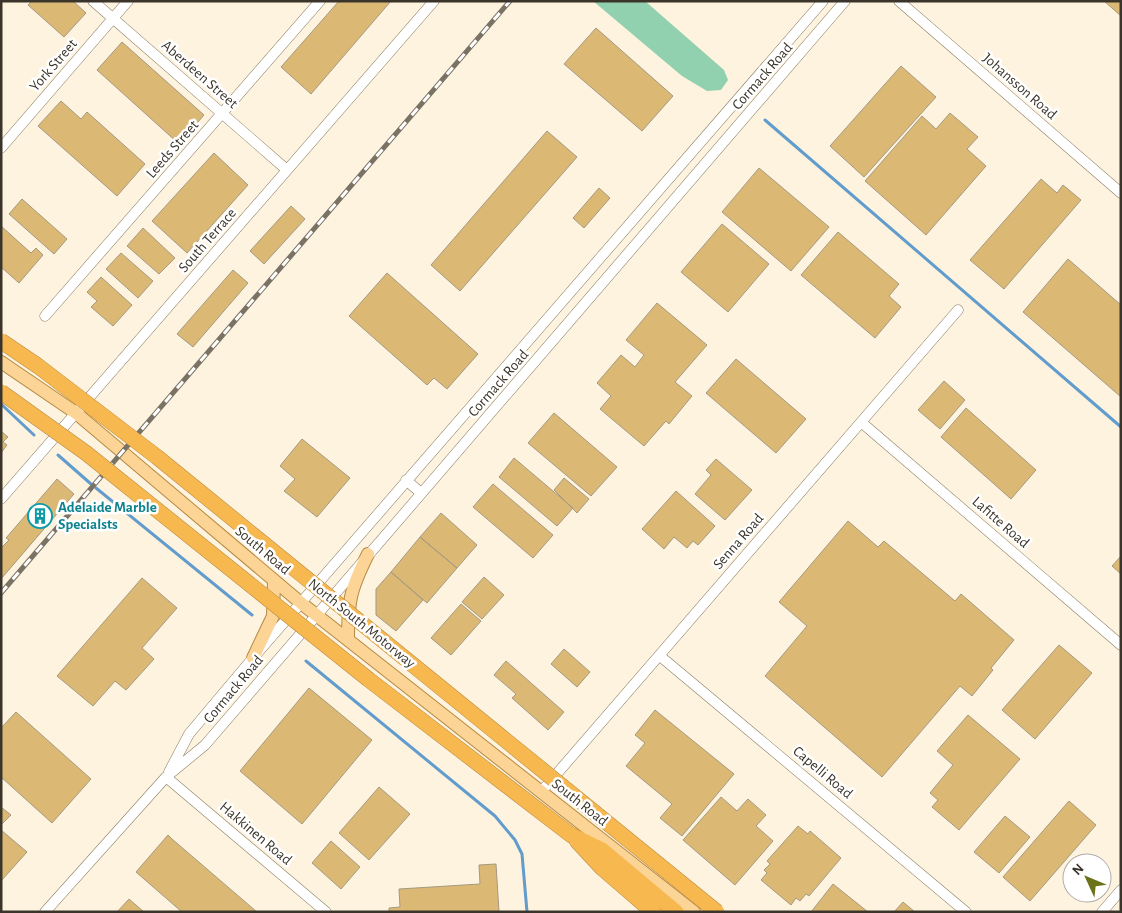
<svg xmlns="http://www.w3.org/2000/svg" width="1122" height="913" font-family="'Alegreya Sans',sans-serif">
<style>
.green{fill:#92d1af}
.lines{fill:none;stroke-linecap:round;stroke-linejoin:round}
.stream{stroke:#629ccd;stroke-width:3}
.building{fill:#dbb975;stroke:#a59981}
.minor-casing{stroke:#877b63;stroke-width:11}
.major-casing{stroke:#b68a43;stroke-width:14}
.highway-casing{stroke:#b68a43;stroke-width:16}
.minor{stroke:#fff;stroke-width:10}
.major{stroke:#fbd496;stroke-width:12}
.highway{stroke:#f8b850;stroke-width:15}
.rail-casing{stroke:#7a7265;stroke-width:5}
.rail{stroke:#fff;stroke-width:3;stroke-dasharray:9;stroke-linecap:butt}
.highway-bridge-casing{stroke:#b68a43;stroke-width:16;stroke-linecap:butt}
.highway-bridge{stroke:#f8b850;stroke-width:15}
.labels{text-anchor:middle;stroke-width:5;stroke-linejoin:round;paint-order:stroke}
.street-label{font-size:15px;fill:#3a342a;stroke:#fff}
.culture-label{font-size:15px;font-weight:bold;fill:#0d838f;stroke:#fff;text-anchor:start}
</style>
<rect width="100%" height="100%" fill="#fef3de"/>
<path class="green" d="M593,1H645L724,70L728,80L721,90L707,91L682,76Z"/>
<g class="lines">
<path class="stream" d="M765,120L1121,427
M1,404L34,435
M58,455L91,484
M96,488L252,615
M306,661L495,816L515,840L522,854L527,912"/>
</g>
<path class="building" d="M32,1H73L86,13L64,37L28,5Z
M339,1H391L311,94L281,67Z
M1104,1H1121V16Z
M596,28L673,96L642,131L564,64Z
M122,42L204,115L179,144L97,70Z
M901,66L936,97L864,177L830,146Z
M61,101L81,119L87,112L145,164L117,196L38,126Z
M950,113L978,137L967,149L986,166L926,235L865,181L922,116L936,129Z
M547,131L577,157L460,291L431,265Z
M214,153L248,185L187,253L152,221Z
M759,168L829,227L791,271L722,212Z
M1041,179L1057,193L1063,185L1081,200L1004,289L970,260Z
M599,188L610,198L584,228L573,218Z
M22,199L67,239L54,254L9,214Z
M291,206L305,219L264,264L250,251Z
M722,224L769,264L728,312L681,272Z
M1,226L31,253L36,248L43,255L19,283L1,267Z
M143,228L175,258L159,274L127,246Z
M838,232L899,284L889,296L901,307L875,338L801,275Z
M121,253L153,281L138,298L106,269Z
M1068,259L1121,305V397L1023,312Z
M233,270L248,283L193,347L177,334Z
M387,273L478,354L447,389L434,378L427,385L349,316Z
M101,277L132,305L113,326L91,307L97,301L87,292Z
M657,303L707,345L675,382L692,396L669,424L666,421L644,446L600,409L611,396L597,383L621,355L635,367L644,355L626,340Z
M736,359L806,419L776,453L706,393Z
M944,381L965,400L940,429L918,410Z
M966,408L1036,470L1011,499L941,437Z
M554,413L617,467L591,496L528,443Z
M1,431L8,437L3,442L7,445L1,453Z
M302,439L350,478L317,517L284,491L295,479L280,466Z
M514,458L573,508L557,526L499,477Z
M716,459L752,490L725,520L695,494L711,475L706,470Z
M564,478L589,499L577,513L554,490Z
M57,479L74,494L1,579V548L9,540L6,538Z
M493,484L553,535L533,558L473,507Z
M676,491L715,526L698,545L693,541L687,548L674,537L664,549L642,529Z
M441,513L477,545L457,568L420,537Z
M848,521L878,547L884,541L955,601L961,594L1014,640L991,668L993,670L972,696L960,686L882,777L765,676L807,626L779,602Z
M420,537L457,568L427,603L391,572Z
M1121,556V574L1112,566Z
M391,572L423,600L396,631L376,615V589Z
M484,577L504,595L482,619L462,602Z
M142,578L177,608L142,648L154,659L126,690L115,681L93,706L57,676Z
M461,604L481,621L451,655L431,638Z
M1059,645L1092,673L1035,739L1002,710Z
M564,649L590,672L577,687L551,664Z
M506,661L564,712L548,730L512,698L516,694L494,675Z
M309,688L372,740L302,824L240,771Z
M655,710L734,774L682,836L660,818L672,804L626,766L645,743L635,735Z
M16,712L91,779L52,823L1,777V728Z
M968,715L1020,759L959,830L932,807L938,800L930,793L953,765L937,751Z
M379,787L410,814L369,860L339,833Z
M721,797L737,811L748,799L766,815L756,826L773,841L735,885L683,840Z
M1069,801L1096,825L1030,901L1003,877Z
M1,807L11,815L1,825Z
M1005,816L1030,837L999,873L974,852Z
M798,826L808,834L810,831L841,858L809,896L806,894L800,901L796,898L791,905L761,880L767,873L764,870L770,864L767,861Z
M1,830L27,852L1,881Z
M168,835L172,839L257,912H182L136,872Z
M331,841L360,867L341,889L312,863Z
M496,864L499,912H389V908L400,907L399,889L480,884L479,865Z
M833,884L868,912H811Z
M129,899L144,912H117Z
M903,902L915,912H894Z"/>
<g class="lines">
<defs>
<path id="minor" d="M93,1L287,170
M899,1L1121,193
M1,148L128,1
M45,316L320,1
M861,422L1121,645
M406,480L421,493
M1,499L434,1
M660,656L966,912
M169,772L189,734L253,658L823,1
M166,777L326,912
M541,792L958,310
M45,912L166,777L205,745L845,1
M1102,912L1121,890"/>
<path id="major" d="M1,362L76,413L301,603L694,912
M348,640C348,601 350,590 368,554
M253,658L273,616L274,581"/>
<path id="highway" d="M368,679L571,835L602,850L676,912
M577,841L602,868L653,912"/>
</defs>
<use href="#minor" class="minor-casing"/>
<use href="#major" class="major-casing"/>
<use href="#highway" class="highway-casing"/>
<use href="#minor" class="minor"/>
<use href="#major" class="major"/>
<use href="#highway" class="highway"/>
<defs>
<path id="rail" d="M1,593L510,1"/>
</defs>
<use href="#rail" class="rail-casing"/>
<use href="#rail" class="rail"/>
<defs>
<path id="highway-bridge" d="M1,341L38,366L157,457L717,912
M1,392L86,453L368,679"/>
</defs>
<use href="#highway-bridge" class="highway-bridge-casing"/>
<use href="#highway-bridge" class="highway-bridge"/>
</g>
<defs>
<symbol id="building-ring" viewBox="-11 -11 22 22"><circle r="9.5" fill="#fff" stroke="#0f9aa8" stroke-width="1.5"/><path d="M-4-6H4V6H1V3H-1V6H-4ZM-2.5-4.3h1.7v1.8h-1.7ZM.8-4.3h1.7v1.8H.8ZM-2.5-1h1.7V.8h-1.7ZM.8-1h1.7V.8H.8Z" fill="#0f9aa8"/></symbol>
</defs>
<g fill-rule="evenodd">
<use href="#building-ring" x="26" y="502" width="28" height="28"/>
</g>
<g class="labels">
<g class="street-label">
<text transform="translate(53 65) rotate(-49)" y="5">York Street</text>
<text transform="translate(200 74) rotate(41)" y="5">Aberdeen Street</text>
<text transform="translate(762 76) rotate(-49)" y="5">Cormack Road</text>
<text transform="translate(1020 86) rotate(41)" y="5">Johansson Road</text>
<text transform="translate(172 149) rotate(-49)" y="5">Leeds Street</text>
<text transform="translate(207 240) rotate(-49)" y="5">South Terrace</text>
<text transform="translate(498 383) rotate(-49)" y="5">Cormack Road</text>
<text transform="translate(1001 522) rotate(41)" y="5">Lafitte Road</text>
<text transform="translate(738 541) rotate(-49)" y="5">Senna Road</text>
<text transform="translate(263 550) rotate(40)" y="5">South Road</text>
<text transform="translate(362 623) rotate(39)" y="5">North South Motorway</text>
<text transform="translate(233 689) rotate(-50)" y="5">Cormack Road</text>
<text transform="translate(823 772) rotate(40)" y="5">Capelli Road</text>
<text transform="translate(580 802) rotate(38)" y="5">South Road</text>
<text transform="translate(256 833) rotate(40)" y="5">Hakkinen Road</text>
</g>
<g class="culture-label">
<text x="58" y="512">Adelaide Marble<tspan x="58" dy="17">Specialsts</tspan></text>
</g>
</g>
<rect width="1122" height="913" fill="none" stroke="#3a342a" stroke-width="5"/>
<g transform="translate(1087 878) rotate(314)"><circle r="24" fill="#ffffff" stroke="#b0aeaa"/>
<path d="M0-4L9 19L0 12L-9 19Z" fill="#6c7219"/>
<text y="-8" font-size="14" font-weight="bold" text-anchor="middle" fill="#3a342a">N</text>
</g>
</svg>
